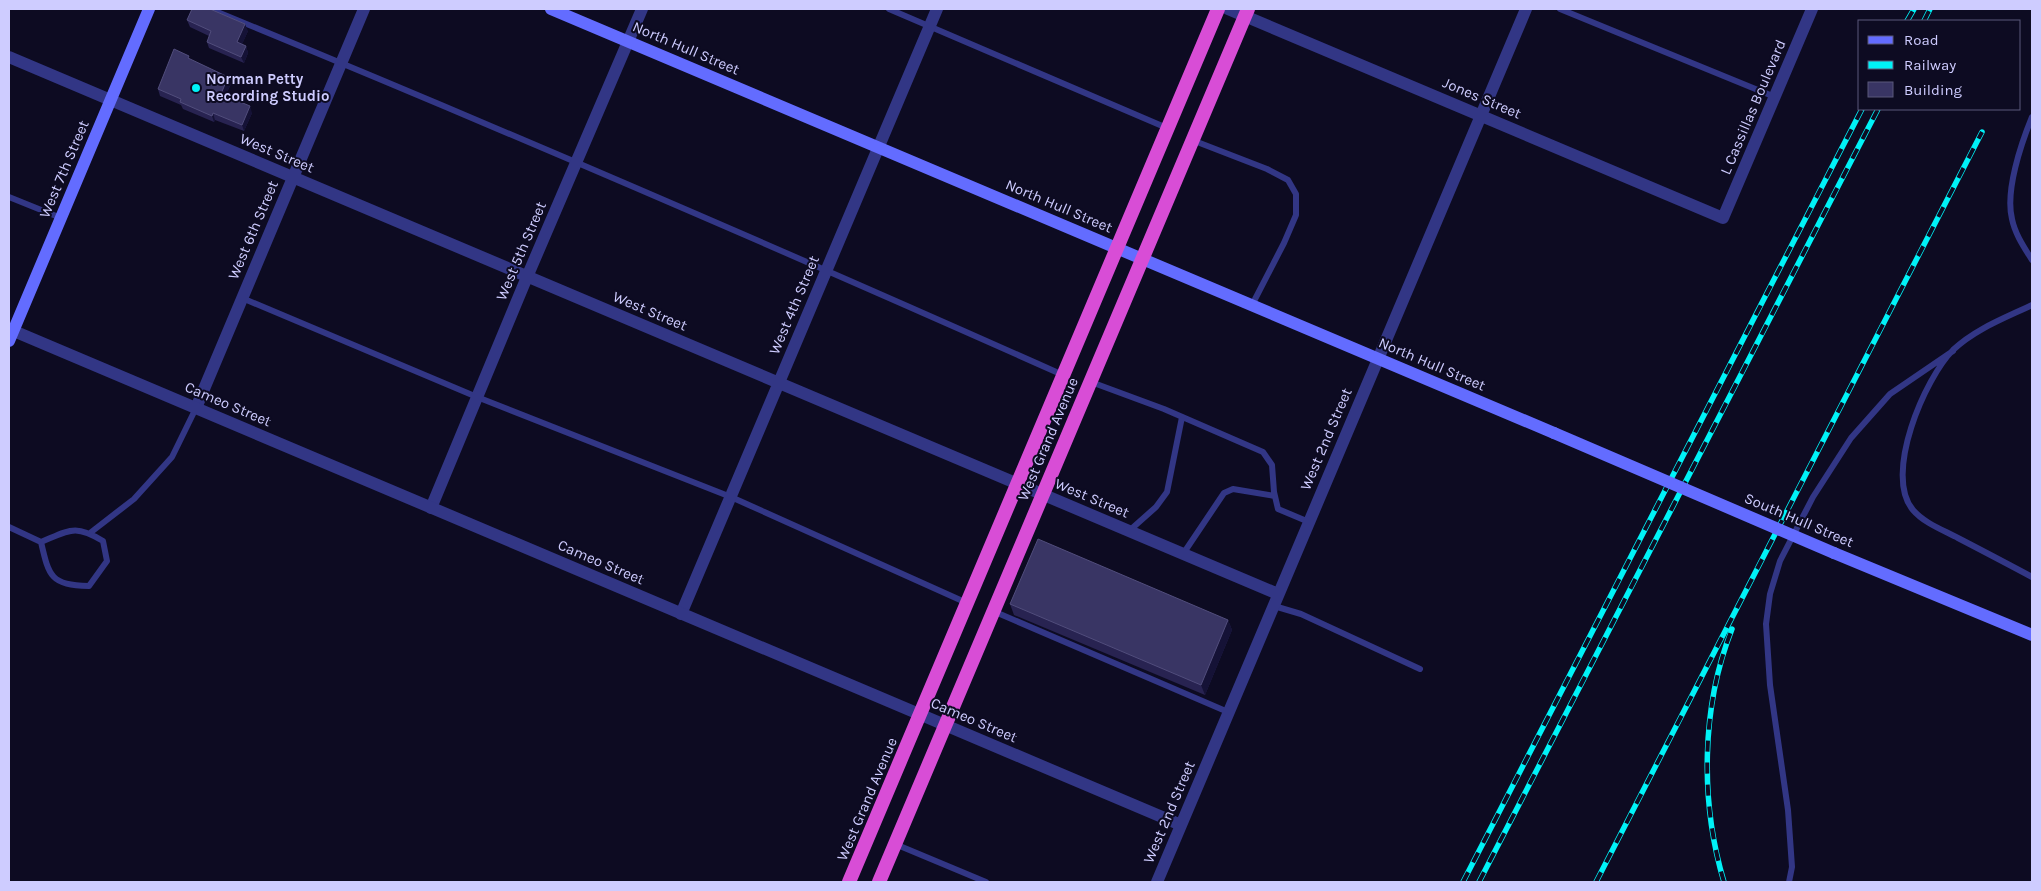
<svg xmlns="http://www.w3.org/2000/svg" width="2041" height="891" font-family="Karla,sans-serif">
<style>
.lines{fill:none;stroke-linecap:round;stroke-linejoin:round}
.service{stroke:#323685;stroke-width:6}
.minor{stroke:#323685;stroke-width:12}
.tertiary{stroke:#323685;stroke-width:12}
.secondary{stroke:#636cff;stroke-width:12}
.trunk{stroke:#d84dd6;stroke-width:14}
.rail-casing{stroke:#00f2f7;stroke-width:5.5}
.rail{stroke:#0d0b22;stroke-width:4;stroke-dasharray:11;stroke-linecap:butt}
.secondary-bridge{stroke:#636cff;stroke-width:12}
.wall{fill:#282351}
.shaded-wall{fill:#151236}
.building{fill:#393564;stroke:#514d7c}
.poi-dot{fill:#00f2f7;stroke:#0d0b22;stroke-width:2}
.labels{text-anchor:middle;stroke-width:4;stroke-linejoin:round;paint-order:stroke}
.street-label{font-size:15px;fill:#ceccff;stroke:#0d0b22}
.poi-label{font-size:15px;font-weight:bold;fill:#ceccff;stroke:#0d0b22;text-anchor:start}
</style>
<rect width="100%" height="100%" fill="#0d0b22"/>
<g class="lines">
<path class="service" d="M210,9C496,126 780,249 1063,375
M889,9L1167,128
M1560,9L1775,97
M2032,117C2021,144 2005,191 2012,219C2015,234 2024,247 2032,260
M1192,140L1267,169L1288,180L1296,194V215L1284,243L1252,305
M9,197L61,218
M242,298L477,397L731,497L967,603
M2032,305C2005,318 1975,329 1953,350C1925,378 1883,475 1913,510C1924,523 1943,530 1958,538C1983,551 2008,564 2032,577
M1091,382L1164,409L1263,452L1272,465L1274,492L1278,509L1309,522
M9,527L41,542C70,530 75,524 103,541L107,561L89,586C51,585 49,577 41,542
M1129,531L1156,507L1167,492L1182,417
M90,533L134,499L172,457L196,408
M1183,554L1224,493L1233,489L1275,496
M1274,606L1301,614L1420,669
M993,611L1228,712
M895,844L986,882
M1789,882L1792,867L1788,810L1770,685L1766,624L1770,594L1780,561L1813,497L1851,438L1890,394L1953,351"/>
<path class="minor" d="M1228,9L1723,218L1812,9
M9,57L1278,594
M196,408L364,9
M431,508L527,277L642,9
M681,614L937,9
M945,725L1181,825
M1157,882L1526,9"/>
<path class="tertiary" d="M9,329L945,725"/>
<path class="secondary" d="M551,9L1554,433
M9,341L149,9
M1834,553L2032,635"/>
<path class="trunk" d="M849,882L1218,9
M879,882L1248,9"/>
<defs>
<path id="rail" d="M1907,21L1914,9
M1924,21L1930,9
M1463,882L1862,109
M1479,882L1878,109
M1596,882L1982,132
M1724,882C1700,802 1701,707 1732,629"/>
</defs>
<use href="#rail" class="rail-casing"/>
<use href="#rail" class="rail"/>
<path class="secondary-bridge" d="M1554,433L1834,553"/>
</g>
<path class="wall" d="M187,20L248,31L242,44L246,46L248,53L244,63L209,48L207,42L209,36L190,27Z
M190,60L231,84L225,96L252,113L244,131L215,120L214,122L183,109L181,105L160,96L158,89Z
M1010,604L1228,620L1232,630L1205,695L1014,615Z"/>
<path class="shaded-wall" d="M245,24L248,31L240,49L237,42Z
M246,46L248,53L244,63L241,57Z
M228,77L231,84L223,100L221,94Z
M250,106L252,113L244,131L242,125Z
M213,113L215,120L214,122L212,116Z
M1228,620L1232,630L1205,695L1201,685Z"/>
<path class="building" d="M192,9H210L245,24L237,42L246,46L241,57L207,42L211,31L187,20Z
M174,49L189,56L188,58L228,77L221,94L250,106L242,125L213,113L212,116L180,102L181,99L158,89Z
M1038,539L1228,620L1201,685L1010,604Z"/>
<circle class="poi-dot" cx="196" cy="88" r="5"/>
<g class="labels">
<g class="street-label">
<text transform="translate(686 48) rotate(23)" y="5">North Hull Street</text>
<text transform="translate(1482 98) rotate(23)" y="5">Jones Street</text>
<text transform="translate(1753 107) rotate(-67)" y="5">L Cassillas Boulevard</text>
<text transform="translate(277 153) rotate(23)" y="5">West Street</text>
<text transform="translate(64 169) rotate(-67)" y="5">West 7th Street</text>
<text transform="translate(1059 206) rotate(23)" y="5">North Hull Street</text>
<text transform="translate(253 230) rotate(-67)" y="5">West 6th Street</text>
<text transform="translate(521 251) rotate(-67)" y="5">West 5th Street</text>
<text transform="translate(794 305) rotate(-67)" y="5">West 4th Street</text>
<text transform="translate(650 311) rotate(23)" y="5">West Street</text>
<text transform="translate(1432 364) rotate(23)" y="5">North Hull Street</text>
<text transform="translate(228 404) rotate(23)" y="5">Cameo Street</text>
<text transform="translate(1048 439) rotate(-67)" y="5">West Grand Avenue</text>
<text transform="translate(1326 439) rotate(-67)" y="5">West 2nd Street</text>
<text transform="translate(1092 498) rotate(23)" y="5">West Street</text>
<text transform="translate(1799 520) rotate(23)" y="5">South Hull Street</text>
<text transform="translate(601 562) rotate(23)" y="5">Cameo Street</text>
<text transform="translate(974 720) rotate(23)" y="5">Cameo Street</text>
<text transform="translate(867 799) rotate(-67)" y="5">West Grand Avenue</text>
<text transform="translate(1169 812) rotate(-67)" y="5">West 2nd Street</text>
</g>
<g class="poi-label">
<text x="206" y="84">Norman Petty<tspan x="206" dy="17">Recording Studio</tspan></text>
</g>
</g>
<rect width="2041" height="891" fill="none" stroke="#ceccff" stroke-width="20"/>
<rect x="1858" y="20" width="162" height="90" fill="#0d0b22" stroke="#5a587a"/>
<rect x="1868" y="36" width="25" height="8" fill="#636cff" stroke="#5a587a"/>
<text x="1904" y="45" font-size="15" fill="#ceccff">Road</text>
<rect x="1868" y="61" width="25" height="8" fill="#00f2f7" stroke="#5a587a"/>
<text x="1904" y="70" font-size="15" fill="#ceccff">Railway</text>
<rect x="1868" y="82" width="25" height="15" fill="#393564" stroke="#5a587a"/>
<text x="1904" y="95" font-size="15" fill="#ceccff">Building</text>
</svg>
